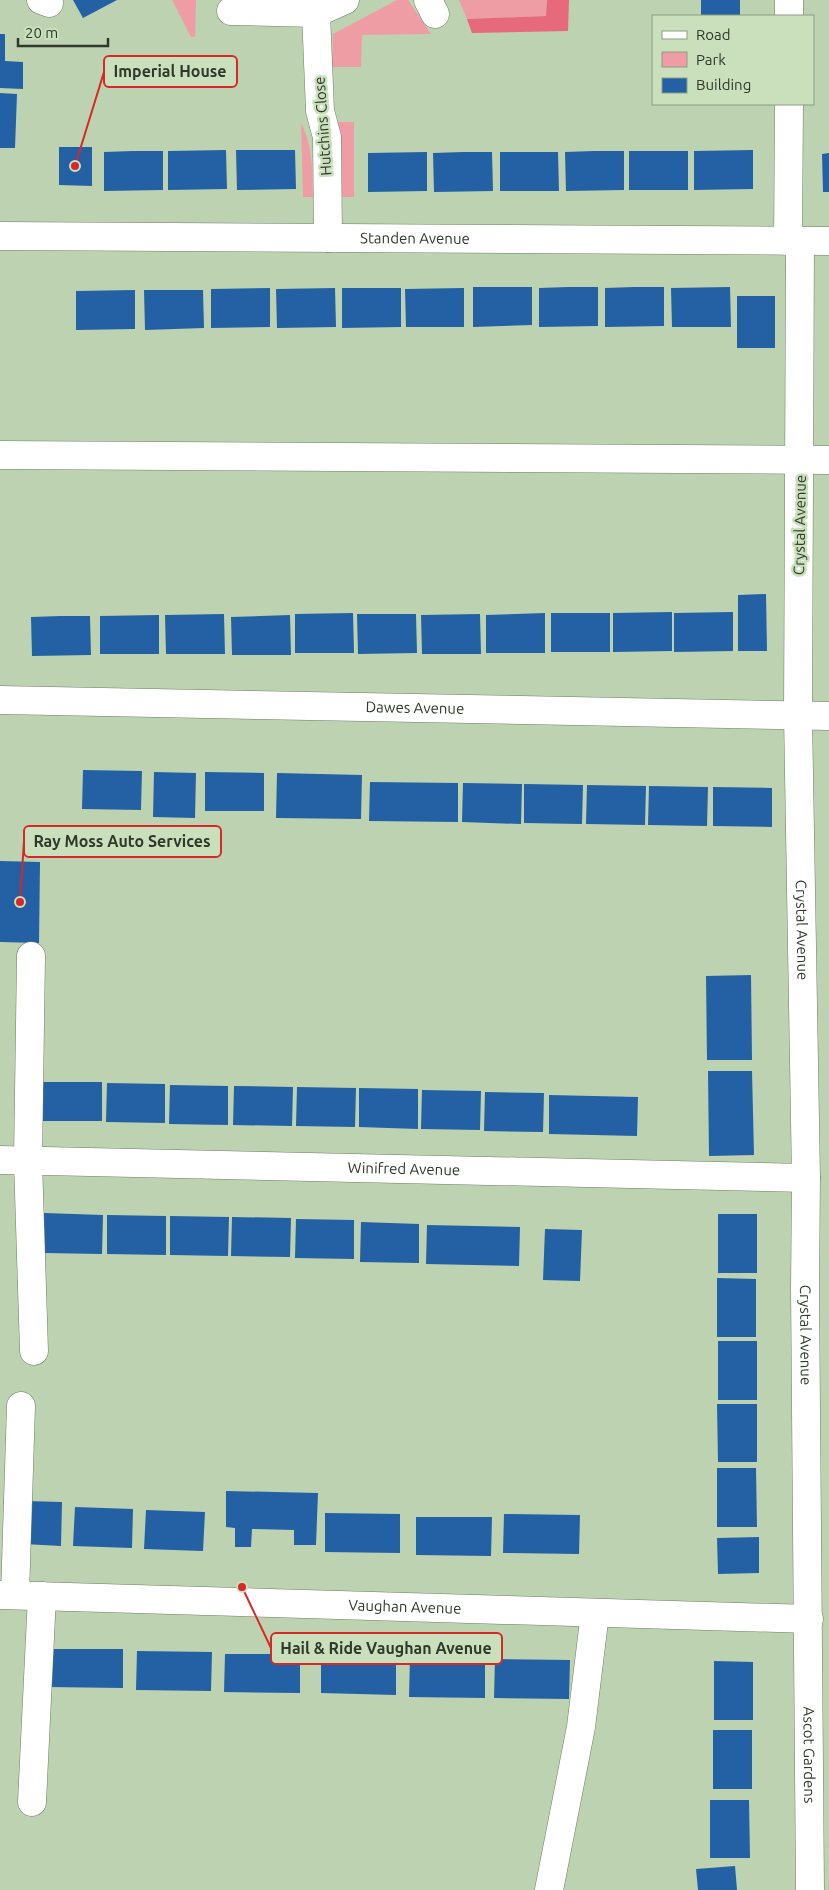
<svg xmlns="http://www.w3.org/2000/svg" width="829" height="1890" font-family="Ubuntu,sans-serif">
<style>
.green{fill:#ef9da5}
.forest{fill:#e76a7c}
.building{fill:#2361a4}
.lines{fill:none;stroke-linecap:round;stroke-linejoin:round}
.minor-casing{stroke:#6c7f5f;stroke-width:29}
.minor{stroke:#fff;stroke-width:28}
.labels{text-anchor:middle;stroke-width:5;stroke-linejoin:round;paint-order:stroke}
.street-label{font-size:15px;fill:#2f382a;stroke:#cae0bc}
.leader{fill:none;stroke:#d62828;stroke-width:2}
.callout-dot{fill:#d62828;stroke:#cae0bc;stroke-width:2}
.callout{fill:#cae0bc;stroke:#d62828;stroke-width:2}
.callout-label{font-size:16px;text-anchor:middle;font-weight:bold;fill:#2f382a}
</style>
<rect width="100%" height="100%" fill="#bdd2b0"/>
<path class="green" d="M172,0H196L195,37H191Z
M397,0H408L431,34L362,35L361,67H332L333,34Z
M459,0H547L546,16L467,19Z
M338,122H354V197H338Z
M301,123C313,146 312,171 313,197H303Z"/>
<path class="forest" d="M547,0H569L568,31L472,33L467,19L546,16Z"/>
<path class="building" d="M73,0H117L83,18Z
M701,0H740V16H701Z
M0,34H5V61L23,62V89L0,88Z
M0,93L17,94L15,148H0Z
M59,147H92V186L59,185Z
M226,150L227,189L168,190V151Z
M236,150H295L296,189L237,190Z
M753,150V189L694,190V151Z
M133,151H163V190L104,191V152Z
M594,151H624V190L566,191L565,152Z
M629,151H688V190H629Z
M427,152V191L368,192V153Z
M463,152H492L493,191L434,192L433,153Z
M500,152H558L559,191H500Z
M829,153V192H823L822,154Z
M473,287H532V325L473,327Z
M568,287H598V326L539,327V288Z
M634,287H664V326L605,327V288Z
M730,287L731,327H672L671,288Z
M270,288V327L211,328V289Z
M335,288L336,327L277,328L276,289Z
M342,288H401V327L342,328Z
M464,288V327H406L405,289Z
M135,290V329L76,330V291Z
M144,290H203L204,328L145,330Z
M737,296H775V348H737Z
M766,594L767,651H738V595Z
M672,612V651L613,652V613Z
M733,612V651L674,652V613Z
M353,613L354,653H295V614Z
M545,613V653H486V615Z
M551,613H610V652H551Z
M224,614L225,654H166L165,615Z
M357,614H416L417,653L358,654Z
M480,614L481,654H422L421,615Z
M159,615V654H100V616Z
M290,615L291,655H232L231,617Z
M61,616H90L91,655L32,656L31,617Z
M83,770L142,771L141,810L82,809Z
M154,772L196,773L195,818L153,817Z
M205,772L264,773V811H205Z
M277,773L362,775L361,819L276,818Z
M370,782L458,783V822L369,821Z
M463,783L522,784L521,824L462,822Z
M524,784L583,785L582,824L524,823Z
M587,785L646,786L645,825L586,824Z
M649,786L708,787L707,826L648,825Z
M713,787L772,788V827L713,826Z
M0,861L40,862L39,943L0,942Z
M751,975L752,1060H707L706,976Z
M708,1071H752L754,1155L709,1156Z
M43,1082H102V1121H43Z
M107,1083L165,1084V1123L106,1122Z
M170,1085L228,1086V1125L169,1124Z
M234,1086L293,1087L292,1126L233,1125Z
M297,1087L356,1088L355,1127L296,1126Z
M359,1088L418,1089V1129L359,1127Z
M422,1090L481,1091L480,1130L421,1129Z
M485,1092L544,1093L543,1132L484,1131Z
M549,1095L638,1097L637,1136L549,1134Z
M44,1213L103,1215L102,1254L44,1253Z
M718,1214H757V1273H718Z
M107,1215L166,1216V1255L107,1254Z
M170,1216L229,1217L228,1256L170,1255Z
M232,1217L291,1218L290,1257L231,1256Z
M296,1219L354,1220V1259L295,1258Z
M361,1222L419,1224V1263L360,1262Z
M427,1225L520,1227L519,1266L426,1264Z
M545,1229L582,1230L580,1281L543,1280Z
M717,1278L756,1279V1337H717Z
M718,1341H757V1400H718Z
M717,1404H757V1462H718Z
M717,1468H756L757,1527H717Z
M226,1491L318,1493L316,1545H294V1530L252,1529L251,1547H235V1528L226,1527Z
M25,1501L62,1502L61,1546L24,1544Z
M75,1507L133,1509L132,1548L73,1546Z
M146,1510L205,1512L203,1551L144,1549Z
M325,1513L400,1514V1553L325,1552Z
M504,1514L580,1515L579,1554L503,1553Z
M416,1517H492L491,1556L416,1555Z
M759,1537V1573L718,1574L717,1538Z
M48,1649H123V1688L47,1687Z
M137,1651L212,1652L211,1691L136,1690Z
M225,1654H300V1693L224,1692Z
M321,1655L396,1656V1695L321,1693Z
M410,1658L485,1659V1698L409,1697Z
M495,1659L570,1660L569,1699L494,1698Z
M714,1661L753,1662V1720H714Z
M713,1730H752V1789H713Z
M710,1800H749L750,1858H710Z
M735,1866L737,1890H698L696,1869Z"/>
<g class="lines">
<defs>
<g id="minor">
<path d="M41,0L49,3"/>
<path d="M428,0L435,14"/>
<path d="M231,11L316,13"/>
<path d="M789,16V0"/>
<path id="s1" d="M0,236L829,241"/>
<path d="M328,238L327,137L320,111L316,13L345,0"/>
<path d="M788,241L789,104"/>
<path id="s2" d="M800,241L798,716L806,1178L805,1289L810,1890"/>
<path d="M0,455L829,460"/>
<path id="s3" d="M0,700L829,716"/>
<path d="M31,956L28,1161L34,1351"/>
<path id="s4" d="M0,1160L806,1178"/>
<path id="s5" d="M0,1595L809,1619"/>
<path d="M15,1595L21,1406"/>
<path d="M32,1802L42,1596"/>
<path d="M549,1890L581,1727L595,1613"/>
</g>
</defs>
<use href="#minor" class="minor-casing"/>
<use href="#minor" class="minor"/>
</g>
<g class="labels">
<g class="street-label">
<text transform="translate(323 126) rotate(-94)" y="5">Hutchins Close</text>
<text dy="5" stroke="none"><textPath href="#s1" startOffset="415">Standen Avenue</textPath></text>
<text transform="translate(800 525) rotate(-89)" y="5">Crystal Avenue</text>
<text dy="5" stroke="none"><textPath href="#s3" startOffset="415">Dawes Avenue</textPath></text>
<text dy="5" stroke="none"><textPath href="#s2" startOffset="689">Crystal Avenue</textPath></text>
<text dy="5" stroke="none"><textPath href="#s4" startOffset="404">Winifred Avenue</textPath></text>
<text dy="5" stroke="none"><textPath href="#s2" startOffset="1094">Crystal Avenue</textPath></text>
<text dy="5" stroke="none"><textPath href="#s5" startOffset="405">Vaughan Avenue</textPath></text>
<text dy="5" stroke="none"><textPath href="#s2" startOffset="1514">Ascot Gardens</textPath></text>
</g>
</g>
<path class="leader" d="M75 166L104 72M20 902L24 841M242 1587L271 1648"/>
<g class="callout-dot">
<circle cx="75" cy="166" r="5"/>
<circle cx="20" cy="902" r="5"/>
<circle cx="242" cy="1587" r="5"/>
</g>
<g class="callout">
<rect x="104" y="56" width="133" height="31" rx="5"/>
<rect x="24" y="826" width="197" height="31" rx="5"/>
<rect x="271" y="1633" width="231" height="31" rx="5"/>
</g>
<g class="callout-label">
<text x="170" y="77">Imperial House</text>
<text x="122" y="847">Ray Moss Auto Services</text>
<text x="386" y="1654">Hail &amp; Ride Vaughan Avenue</text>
</g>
<rect x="652" y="15" width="162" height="90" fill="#cae0bc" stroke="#8c9d82"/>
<rect x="662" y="31" width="25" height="8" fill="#ffffff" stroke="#8c9d82"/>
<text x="696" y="40" font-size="15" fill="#2f382a">Road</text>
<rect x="662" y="52" width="25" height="15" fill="#ef9da5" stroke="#8c9d82"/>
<text x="696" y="65" font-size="15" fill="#2f382a">Park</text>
<rect x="662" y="78" width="25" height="15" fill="#2361a4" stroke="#8c9d82"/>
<text x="696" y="90" font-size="15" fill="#2f382a">Building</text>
<path d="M18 38v8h90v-8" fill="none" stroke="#2f382a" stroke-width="2.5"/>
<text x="25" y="38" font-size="15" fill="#2f382a" stroke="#cae0bc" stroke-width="4" paint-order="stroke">20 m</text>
</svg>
